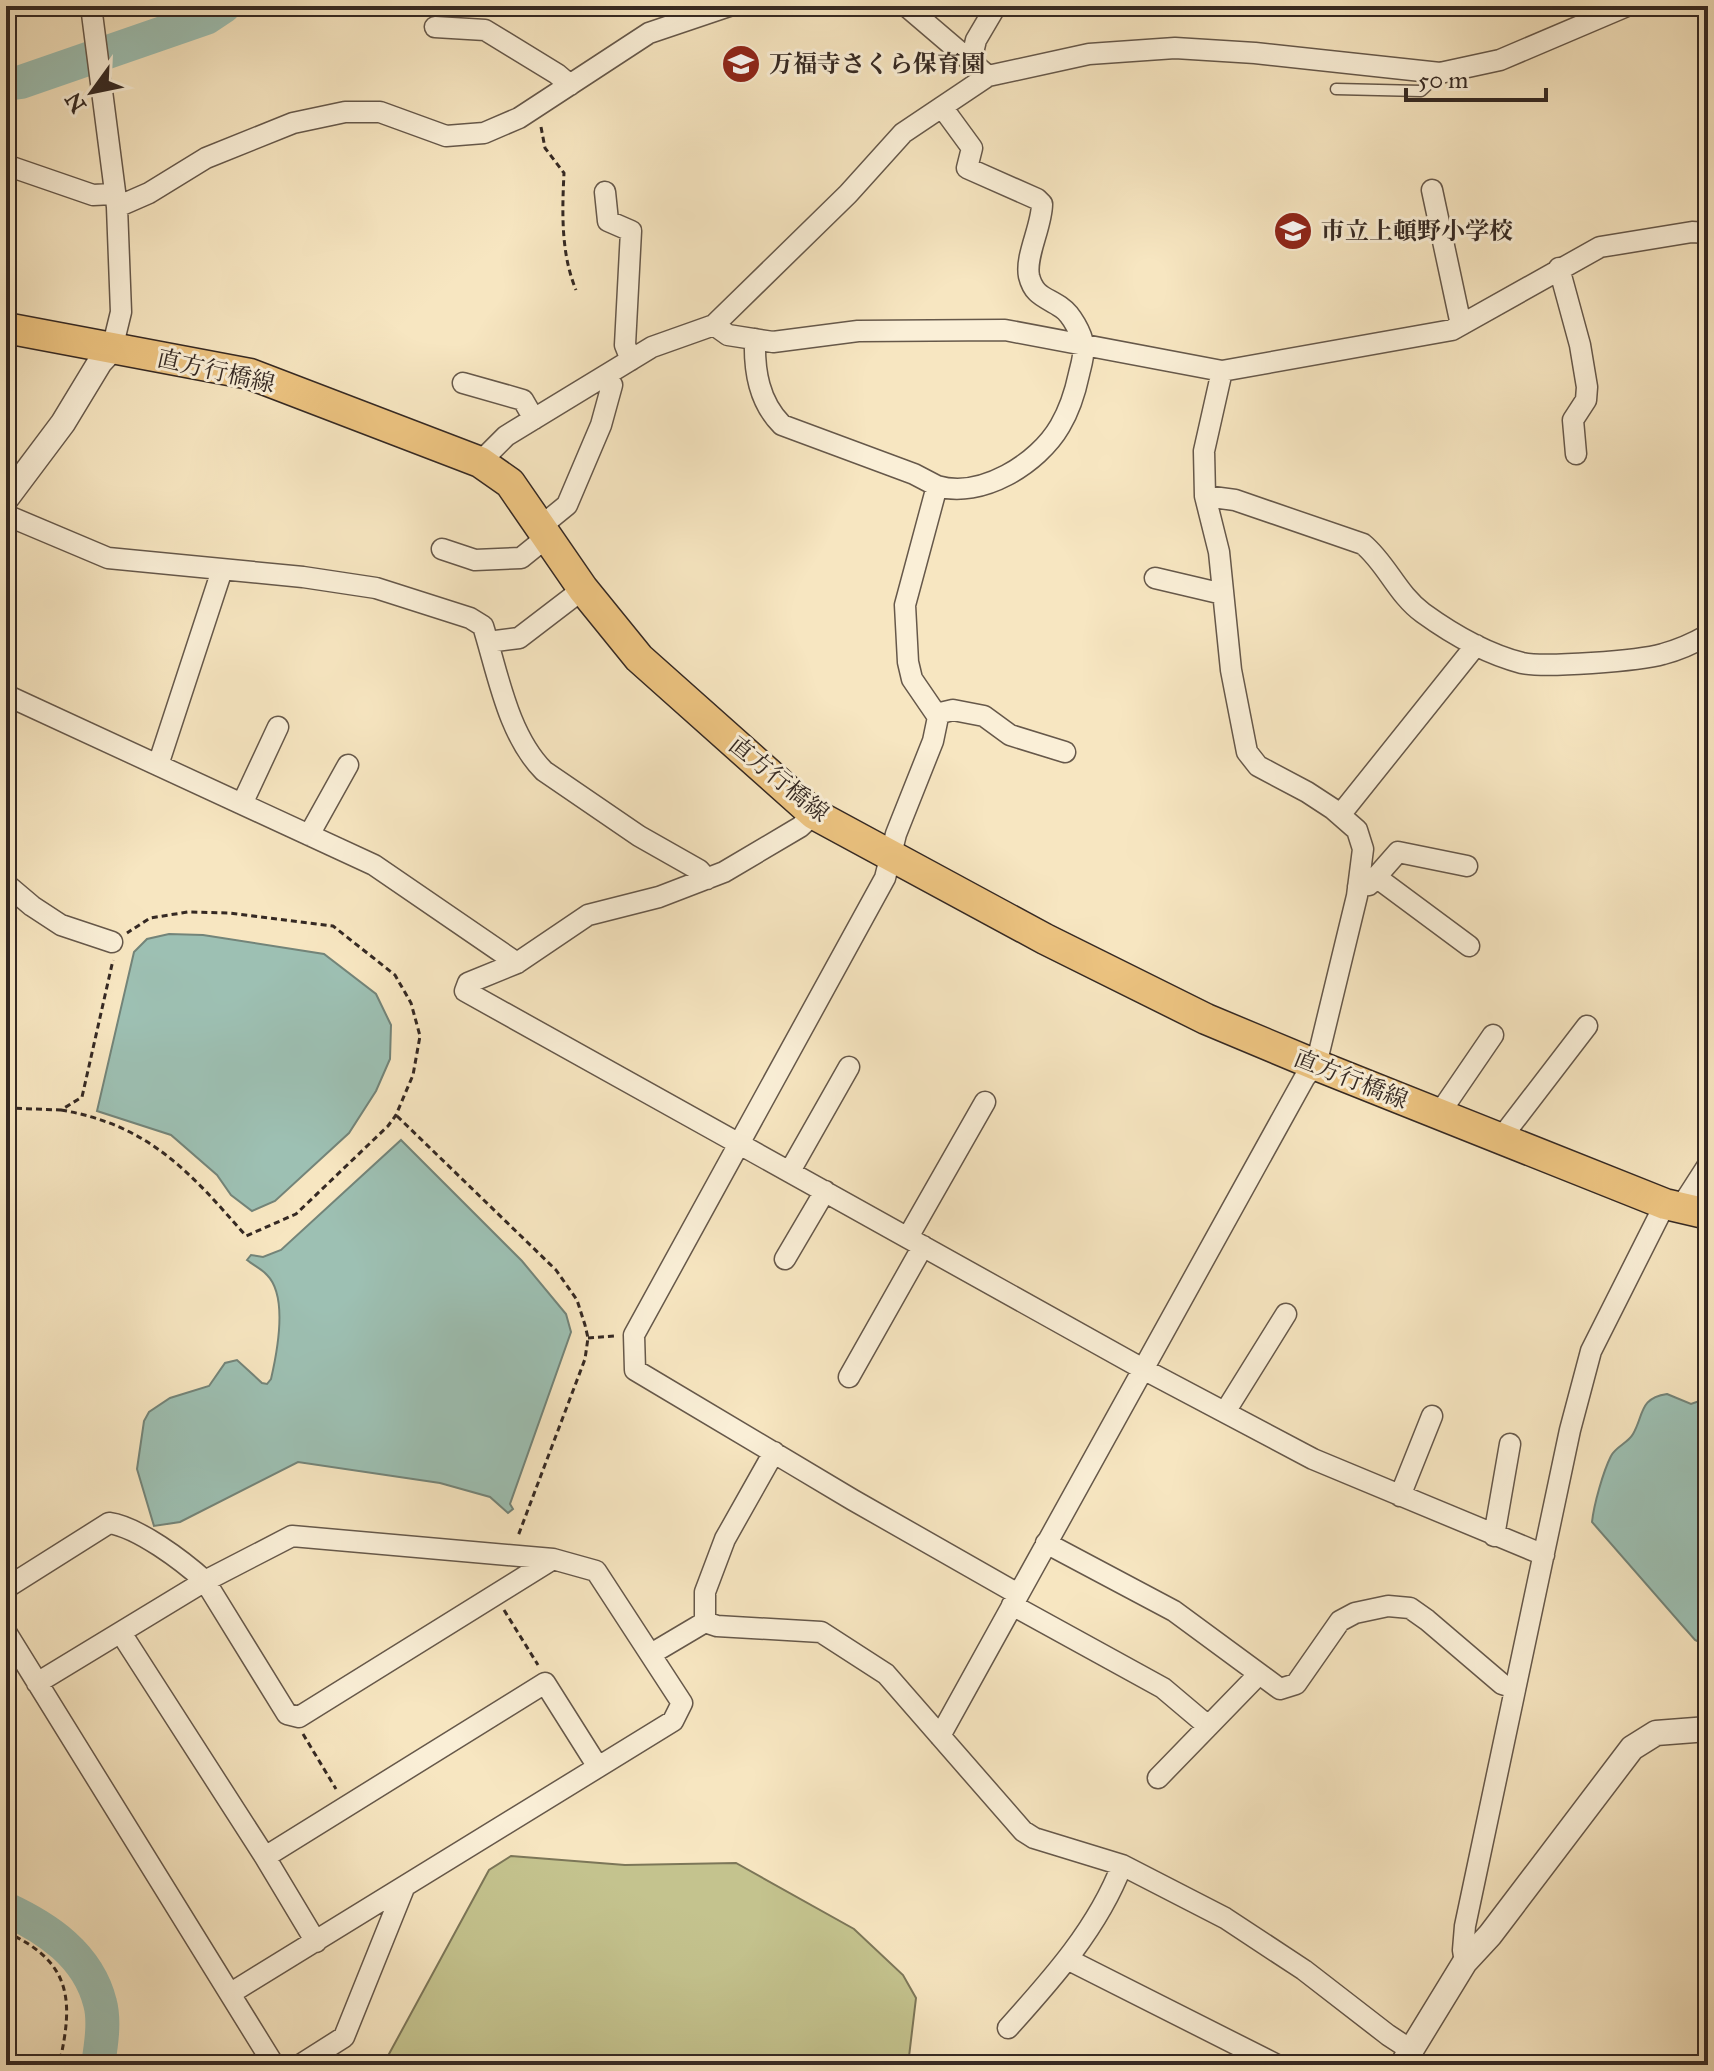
<svg xmlns="http://www.w3.org/2000/svg" width="1714" height="2071" font-family="'IM FELL Great Primer','Noto Serif JP',serif">
<style>
.green{fill:#c4c38e;stroke:#7c7658;stroke-width:2}
.water{fill:#9dc0b3;stroke:#738479;stroke-width:2}
.lines{fill:none;stroke-linecap:round;stroke-linejoin:round}
.river{stroke:#9dc0b3;stroke-width:34}
.service-casing{stroke:#66584a;stroke-width:13}
.minor-casing{stroke:#66584a;stroke-width:23}
.tertiary-casing{stroke:#66584a;stroke-width:27}
.primary-casing{stroke:#352923;stroke-width:33}
.path{stroke:#352923;stroke-width:3;stroke-dasharray:6 4;stroke-linecap:butt}
.service{stroke:#faefd7;stroke-width:10}
.minor{stroke:#faefd7;stroke-width:20}
.tertiary{stroke:#faefd7;stroke-width:24}
.primary{stroke:#ecc380;stroke-width:30}
.labels{text-anchor:middle;stroke-width:6;stroke-linejoin:round;paint-order:stroke}
.poi-label{font-size:24px;font-weight:bold;fill:#352923;stroke:#faefd7;text-anchor:start}
.street-label{font-size:24px;fill:#352923;stroke:#faefd7}
</style>
<rect width="100%" height="100%" fill="#f7e6c1"/>
<filter id="stains"><feTurbulence type="fractalNoise" baseFrequency=".0025" numOctaves="4"/><feColorMatrix values="0 0 0 0 .2 0 0 0 0 .09 0 0 0 0 .02 0 0 0 .5 -.17"/></filter>
<radialGradient id="worn" r=".72"><stop offset=".6" stop-color="#630" stop-opacity="0"/><stop offset="1" stop-color="#630" stop-opacity=".3"/></radialGradient>
<path class="green" d="M511,1856L625,1865L736,1863L854,1929L903,1975L916,1998L908,2065H383L489,1870Z"/>
<path class="water" d="M169,934L203,935L324,954L376,994L391,1025L390,1059L376,1091L349,1133L275,1201L252,1211L231,1195L217,1175L171,1135L97,1111L134,952L147,939Z
M401,1140L522,1261L566,1314L571,1332L510,1504L513,1509L508,1513L490,1497L440,1483L298,1462L180,1522L154,1526L137,1469L144,1421L149,1412L170,1398L209,1386L225,1363L237,1360L262,1383L267,1384L271,1379C277,1353 288,1296 267,1275C262,1269 253,1265 247,1260L251,1255L263,1257L281,1250Z
M1667,1394L1691,1404L1708,1398V1637L1701,1643L1695,1640L1592,1522C1594,1504 1603,1472 1611,1456C1615,1447 1628,1443 1633,1434C1644,1415 1639,1398 1667,1394Z"/>
<g class="lines">
<path class="river" d="M6,84L21,82L206,18L224,6
M6,1909C47,1928 88,1955 100,2003C105,2021 101,2046 98,2065"/>
<defs>
<path id="service" d="M1336,89L1421,91L1438,75"/>
<path id="minor" d="M91,6L117,207L121,312L112,349
M906,6L988,76
M435,27L485,30L557,74L570,85
M971,61L976,40L996,6
M942,107L972,148L967,168L1037,199L1042,204C1042,226 1025,256 1029,276C1034,297 1047,297 1062,308C1071,314 1082,334 1083,344C1085,354 1081,365 1079,374C1075,393 1070,409 1060,426C1038,464 981,499 937,486L905,605L908,662L912,679L938,717L933,741L896,834L885,878L634,1335L635,1370L853,1500L1018,1594
M6,165L93,195L113,194
M1432,190L1461,325
M605,192L608,221L631,231L625,345L631,360
M117,207L149,193L206,158L293,123L345,112H380L446,136L484,133L519,118L649,33L729,6
M1559,268L1580,345L1587,387L1586,400L1573,420L1576,454
M714,325L728,335L773,342L858,331L1005,330L1222,371L1452,330L1600,247L1692,232L1708,233
M755,339C754,371 759,402 782,425L914,474L937,486
M463,383L523,400L534,419
M480,462L506,436L652,347L714,325L848,194L903,133L988,76L1089,54L1175,48L1255,53L1440,73L1500,60L1627,6
M1205,496L1235,500L1363,544C1387,564 1397,594 1423,613C1452,634 1487,654 1522,663C1544,668 1639,661 1663,654C1678,650 1694,643 1708,635
M6,515L108,558L303,577L376,588L470,618L483,626C498,674 508,735 544,771L639,836L699,870L707,879
M540,527L567,505L601,425L612,385L606,376
M442,549L475,560L521,558L547,537
M1155,578L1223,594
M488,642L519,638L583,589
M6,695L374,865L517,963
M936,714L953,710L984,716L1010,735L1065,752
M158,765L222,570
M242,804L278,727
M814,814L800,827L724,872L659,897L588,915L517,963L468,983L465,991L1143,1369L1313,1459L1544,1555
M1340,815L1476,645
M309,835L348,765
M1376,877L1469,946
M6,884L32,906L61,925L112,942
M1358,886L1369,885L1398,852L1467,866
M1439,1114L1493,1035
M1501,1138L1587,1026
M790,1171L849,1067
M1681,1207L1708,1165
M908,1237L985,1102
M785,1259L825,1191
M849,1377L923,1246
M1225,1412L1286,1314
M1400,1496L1432,1416
M1494,1536L1510,1444
M1046,1543L1174,1611L1280,1689L1296,1684L1340,1621L1355,1613L1388,1606L1410,1608L1427,1620L1502,1684L1515,1688
M6,1588L109,1523C138,1527 183,1561 205,1581L287,1714L299,1717L553,1559
M1012,1605L1163,1688L1208,1726
M705,1622L717,1626L821,1632L886,1674L1023,1831L1034,1838L1122,1865L1225,1918L1304,1970L1388,2035L1411,2050
M705,1622V1592L725,1539L774,1452
M6,1632L274,2065
M121,1633L265,1857L545,1683L598,1767
M651,1654L705,1622
M37,1683L205,1581L292,1536L553,1559L596,1571L682,1703L673,1721L231,1993
M940,1736L1305,1077L1316,1065L1357,896L1363,849L1357,830L1333,809L1307,792L1258,766L1247,752L1231,670L1219,552L1205,496L1204,451L1222,371
M1158,1778L1259,1674
M265,1857L316,1942
M1069,1960L1277,2065
M1465,1962L1463,1950L1465,1926L1570,1430L1591,1351L1665,1204
M1008,2028C1052,1979 1098,1928 1122,1865
M300,2065L344,2037L404,1888"/>
<path id="tertiary" d="M6,499L63,423L100,362L112,349
M1402,2065L1465,1962L1490,1935L1632,1748L1656,1733L1708,1729"/>
<path id="primary" d="M6,328L250,374L480,462L510,483L583,589L639,658L814,814L1045,939L1206,1019L1316,1065L1665,1204L1708,1214"/>
</defs>
<use href="#service" class="service-casing"/>
<use href="#minor" class="minor-casing"/>
<use href="#tertiary" class="tertiary-casing"/>
<use href="#primary" class="primary-casing"/>
<path class="path" d="M541,127L545,148L564,173C562,213 561,254 576,290
M6,1108L61,1110L82,1097L113,960
M61,1110C149,1125 190,1172 246,1236L296,1214L388,1126L396,1115L413,1075L420,1036L411,1003L395,975L333,926L229,913L188,912L150,918L127,933
M397,1116L556,1270L577,1300L585,1325L588,1338L585,1359L518,1536
M588,1338L614,1336
M504,1610L538,1665
M303,1734L336,1789
M6,1932C72,1962 74,2000 59,2065"/>
<use href="#service" class="service"/>
<use href="#minor" class="minor"/>
<use href="#tertiary" class="tertiary"/>
<use href="#primary" class="primary"/>
</g>
<defs>
<symbol id="school-disc" viewBox="-11 -11 22 22"><circle r="9.5" fill="#8f2418" stroke="#faefd7"/><path d="M0-5L7-2L0 1L-7-2ZM-4 1L0 2.5L4 1V4Q0 6-4 4Z" fill="#fff"/></symbol>
</defs>
<g fill-rule="evenodd">
<use href="#school-disc" x="719" y="42" width="44" height="44"/>
<use href="#school-disc" x="1271" y="209" width="44" height="44"/>
</g>
<g class="labels">
<g class="poi-label">
<text x="769" y="72">万福寺さくら保育園</text>
<text x="1321" y="239">市立上頓野小学校</text>
</g>
<g class="street-label">
<text transform="translate(216 371) rotate(13)" y="8">直方行橋線</text>
<text transform="translate(779 779) rotate(39)" y="8">直方行橋線</text>
<text transform="translate(1351 1079) rotate(22)" y="8">直方行橋線</text>
</g>
</g>
<rect width="1714" height="2071" fill="none" stroke="#f7e6c1" stroke-width="32"/>
<rect x="8" y="8" width="1698" height="2055" fill="none" stroke="#352923" stroke-width="4"/>
<rect x="16" y="16" width="1682" height="2039" fill="none" stroke="#352923" stroke-width="2"/>
<g transform="translate(92 92) rotate(237)" stroke="#faefd7" stroke-width="6" paint-order="stroke">
<path d="M0-6L14 30L0 20L-14 30Z" fill="#352923"/>
<text y="-12" font-size="22" font-weight="bold" text-anchor="middle" fill="#352923">N</text>
</g>
<path d="M1406 88v12h140v-12" fill="none" stroke="#352923" stroke-width="4"/>
<text x="1418" y="88" font-size="24" fill="#352923" stroke="#faefd7" stroke-width="6" paint-order="stroke">50 m</text>
<rect width="100%" height="100%" filter="url(#stains)"/>
<rect width="100%" height="100%" fill="url(#worn)"/>
</svg>
